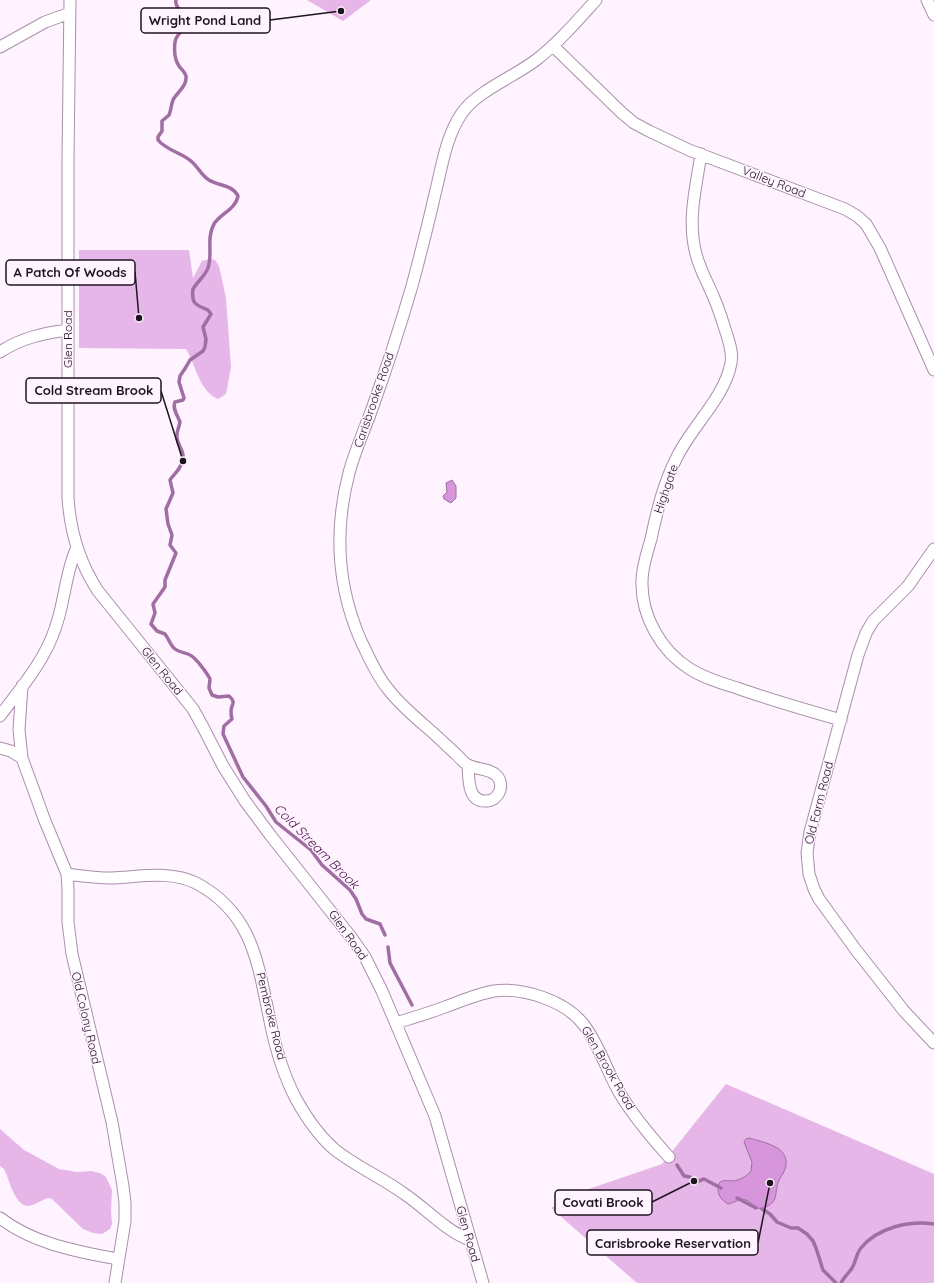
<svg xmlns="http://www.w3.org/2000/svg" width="934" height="1283" font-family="Quicksand,sans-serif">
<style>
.green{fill:#e5b6e7}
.water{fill:#d795db;stroke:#a06ea3}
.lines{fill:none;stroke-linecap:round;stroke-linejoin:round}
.stream{stroke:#a06ea3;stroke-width:3.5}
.minor-casing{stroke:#a98fab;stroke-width:13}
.minor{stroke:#fff;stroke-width:11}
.labels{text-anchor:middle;stroke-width:3;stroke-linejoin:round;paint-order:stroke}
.street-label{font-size:12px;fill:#1e141f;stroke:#fff3ff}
.water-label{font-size:13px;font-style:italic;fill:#4a0e4e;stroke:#fff3ff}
.leader{fill:none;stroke:#1e141f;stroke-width:1.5}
.callout-dot{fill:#1e141f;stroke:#fff3ff;stroke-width:1.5}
.callout{fill:#fff3ff;stroke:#1e141f;stroke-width:1.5}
.callout-label{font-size:13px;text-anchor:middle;font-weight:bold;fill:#1e141f}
</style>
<rect width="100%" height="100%" fill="#fff3ff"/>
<path class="green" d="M307,0H371L343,21Z
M79,250H189L193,278L202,261L211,259L215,260L219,266L226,298L231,367L226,394L218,399C199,391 196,365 186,349L79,348Z
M726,1084L934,1174V1283H637L551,1208L580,1192L662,1164Z
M0,1129L24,1150L59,1169L77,1172L91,1171L100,1173L106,1177L112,1190L111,1211L112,1224L110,1229L102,1234L93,1233L83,1229L52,1199L48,1198C41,1200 34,1206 27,1206C14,1204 9,1178 4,1169L0,1166Z"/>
<path class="water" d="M452,480L456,486V498L451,503L444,499L443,496L447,492L446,483Z
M749,1138C762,1142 788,1146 786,1164C786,1171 780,1177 778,1183C774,1196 779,1201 764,1208C755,1211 753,1202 746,1200C740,1198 734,1203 728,1204C720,1199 716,1193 719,1183C724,1179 727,1181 733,1181C740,1180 747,1176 751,1171L752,1162L744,1142L746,1139Z"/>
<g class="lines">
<path class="stream" d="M176,0C174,8 185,12 186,21C186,31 176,33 175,42C174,50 175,60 179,66C181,69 185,72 186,76C187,87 177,92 173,100C171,105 171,111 169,115C167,117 164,119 162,121V131L158,137V140C167,151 183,153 192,162C198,167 202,176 209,180C218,186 232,184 238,196C236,209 220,214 214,224C206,238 213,254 208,268C205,276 197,282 193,289C191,304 196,305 208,310L211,314L203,327L206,339L205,347L203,351L190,360L186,367L180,376L179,382L184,398L183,400L175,402C172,409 178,416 180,422C179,428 176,432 177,438C178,447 186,452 182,462C180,470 174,474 170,480L173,493L166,509L168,524L172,535L170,545L176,553L165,580V587L153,604L155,613L151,624L157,631L165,634C169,639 170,645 175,649C180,653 185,652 190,655C196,658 207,673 210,679L209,688L212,695L218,697L229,696C237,703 231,704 231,711C231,714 231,716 232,719L224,726L223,734L243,777L266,806L276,822L311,850L322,865L350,890L356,899L362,914L366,919L380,924L385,935
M388,947L390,963L412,1005
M677,1165L684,1176L690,1177L696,1182L704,1179L721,1188
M737,1198L756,1208
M762,1209L770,1214L777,1222L791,1228H798L807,1234L813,1241L816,1248L823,1270L836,1283
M841,1283C844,1277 849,1273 852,1268C856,1262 856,1254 861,1248C877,1228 909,1220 934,1224"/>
<defs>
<path id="minor" d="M70,0L68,159V497C70,531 79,562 98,591L193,709L204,729L223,766L245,801L271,836L351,937L365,957L382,991L435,1116L483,1283
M927,0L934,15
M553,46L622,113L634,123L649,131L689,150L845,209L857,216L866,224L880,248L934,370
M0,47L45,22L70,13
M701,154C696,187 687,221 696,254C700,270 708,283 714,298C719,309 722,320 726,332C729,342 733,352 731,363C725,397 692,426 677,457C664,482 657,511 651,539C647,553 642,567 642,581C641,616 661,651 690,669C704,678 721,683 737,688C771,700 806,710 841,720
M0,352C21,338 44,333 68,330
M934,549L908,586L873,621L866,633L858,655L810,832L807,853L809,874L814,889L819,899L856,950L904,1011L934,1043
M22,686L19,730L22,758L45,821L67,874L68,889V922L72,954L112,1122L123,1186L125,1203V1221L115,1283
M0,716C20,689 44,662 55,629C65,602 65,573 77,547
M0,748L11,751L22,758
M468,765C469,778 467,802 486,801C499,801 505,785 497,776C490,768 477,770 468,765C464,763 460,758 457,755C448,747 440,739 431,731C416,718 400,705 388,689C376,675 369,657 361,641C337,586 334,530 349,473C355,450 365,429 373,406C387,367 400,327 412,286C420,256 428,225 435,194C442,166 446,136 462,113C477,91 514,77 536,60C558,43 577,21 596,0
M67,874C82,876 96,878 112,878C139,877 170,870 196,883C253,913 258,964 270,1021C275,1046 284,1076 296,1099C306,1117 318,1135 334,1149C355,1166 381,1177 403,1193C426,1208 444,1230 470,1240
M396,1023C412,1018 429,1013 445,1007C461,1001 477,994 494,991C523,987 566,1001 584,1025C599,1045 607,1071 619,1092C633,1116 651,1137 669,1157
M0,1218C34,1244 76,1251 117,1259"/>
</defs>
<use href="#minor" class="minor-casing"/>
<use href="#minor" class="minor"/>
</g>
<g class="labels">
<g class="street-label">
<text transform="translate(774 182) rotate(21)" y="4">Valley Road</text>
<text transform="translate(68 339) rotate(-90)" y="4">Glen Road</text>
<text transform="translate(374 400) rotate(-71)" y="4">Carisbrooke Road</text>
<text transform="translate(666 489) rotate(-71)" y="4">Highgate</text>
<text transform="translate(162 671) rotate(51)" y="4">Glen Road</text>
<text transform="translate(819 803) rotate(-76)" y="4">Old Farm Road</text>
<text transform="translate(348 935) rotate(55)" y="4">Glen Road</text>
<text transform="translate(271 1016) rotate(76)" y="4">Pembroke Road</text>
<text transform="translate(86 1018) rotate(77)" y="4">Old Colony Road</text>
<text transform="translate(608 1068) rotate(60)" y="4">Glen Brook Road</text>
<text transform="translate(468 1234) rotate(74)" y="4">Glen Road</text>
</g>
<g class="water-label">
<text transform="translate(317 846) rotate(45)" y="5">Cold Stream Brook</text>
</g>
</g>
<path class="leader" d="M341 11L270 20M139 318L135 272M183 461L161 391M694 1181L652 1202M770 1183L758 1243"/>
<g class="callout-dot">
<circle cx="341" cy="11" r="4"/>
<circle cx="139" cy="318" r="4"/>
<circle cx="183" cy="461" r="4"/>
<circle cx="694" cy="1181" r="4"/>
<circle cx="770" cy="1183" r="4"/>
</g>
<g class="callout">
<rect x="141" y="8" width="129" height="25" rx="4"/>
<rect x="6" y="260" width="129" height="25" rx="4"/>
<rect x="26" y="378" width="135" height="25" rx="4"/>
<rect x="555" y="1190" width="97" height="25" rx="4"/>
<rect x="587" y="1230" width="171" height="25" rx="4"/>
</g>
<g class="callout-label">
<text x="205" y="25">Wright Pond Land</text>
<text x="70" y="277">A Patch Of Woods</text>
<text x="94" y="395">Cold Stream Brook</text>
<text x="603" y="1207">Covati Brook</text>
<text x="673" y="1248">Carisbrooke Reservation</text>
</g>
</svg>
